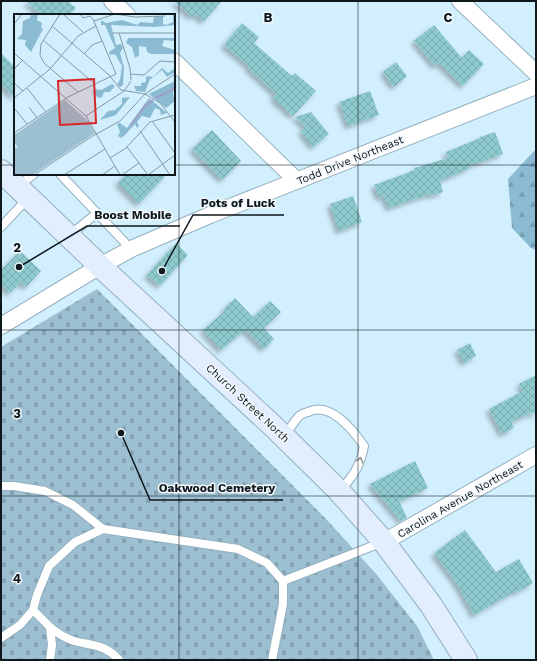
<svg xmlns="http://www.w3.org/2000/svg" width="537" height="661" font-family="'Work Sans',sans-serif">
<style>
.forest{fill:url(#forest-firs)}
.cemetery{fill:url(#cemetery-stones)}
.building{fill:url(#building-cross-hatch);filter:url(#shadow)}
.lines{fill:none;stroke-linecap:round;stroke-linejoin:round}
.lane-casing{stroke:#94b0bf;stroke-width:10}
.street-casing{stroke:#94b0bf;stroke-width:18}
.secondary-casing{stroke:#94b0bf;stroke-width:24}
.lane{stroke:#fff;stroke-width:8}
.street{stroke:#fff;stroke-width:16}
.secondary{stroke:#e2edfe;stroke-width:22}
.oneway{stroke:#939799}
.grid{fill:none;stroke:#0e181d;stroke-width:1;stroke-opacity:0.55}
.labels{text-anchor:middle;stroke-width:3;stroke-linejoin:round;paint-order:stroke}
.street-label{font-size:11px;fill:#0e181d;stroke:#f2f8fb}
.inset-river{fill:none;stroke:#a19dc7;stroke-width:2}
.inset-road{fill:none;stroke:#8499a4;stroke-width:1}
.view{fill:#d62828;fill-opacity:0.15;stroke:#d62828;stroke-width:2}
.inset-edge{fill:none;stroke:#0e181d;stroke-width:2}
.grid-label{font-size:13px;text-anchor:middle;font-weight:bold;fill:#0e181d;stroke:#f2f8fb;stroke-width:3;stroke-linejoin:round;paint-order:stroke}
.leader{fill:none;stroke:#0e181d;stroke-width:1.5}
.callout-dot{fill:#0e181d;stroke:#f2f8fb;stroke-width:1.5}
.callout-label{font-size:12px;text-anchor:middle;font-weight:bold;fill:#0e181d;stroke:#f2f8fb;stroke-width:3;stroke-linejoin:round;paint-order:stroke}
</style>
<defs>
<pattern id="forest-firs" width="22" height="20" patternUnits="userSpaceOnUse"><rect width="22" height="20" fill="#8bbbd3"/><path d="M5 1l3.5 6h-7zM16 11l3.5 6h-7z" fill="#77a0b5"/></pattern>
<pattern id="cemetery-stones" width="16" height="16" patternUnits="userSpaceOnUse"><rect width="16" height="16" fill="#9cbfd1"/><path d="M2 7V4a2 2 0 0 1 4 0v3zM10 15v-3a2 2 0 0 1 4 0v3z" fill="#85a3b3"/></pattern>
<pattern id="building-cross-hatch" width="8" height="8" patternUnits="userSpaceOnUse"><rect width="8" height="8" fill="#8ecacd"/><path d="M0 0l8 8M0 8l8-8" fill="none" stroke="#79adb0"/></pattern>
<filter id="shadow"><feDropShadow dx="-3.5" dy="3.5" stdDeviation="2" flood-color="#0004"/></filter>
</defs>
<rect width="100%" height="100%" fill="#d2effe"/>
<path class="forest" d="M536,150V250L531,248L512,228L508,179L534,151Z"/>
<path class="cemetery" d="M97,289L326,519L377,575L417,626L434,660H1V347Z"/>
<path class="building" d="M26,1H68L76,8L69,15H41Z
M174,1H222L204,21L195,14L192,17Z
M242,23L259,37L254,43L292,76L295,73L316,91L293,116L273,98L276,94L248,68L249,66L224,45Z
M434,25L462,58L469,50L484,64L463,86L439,63L435,66L414,41Z
M1,53L15,67V98L1,84Z
M396,62L407,76L394,87L383,72Z
M370,91L379,115L348,126L339,102Z
M311,112L329,134L313,147L301,131L306,127L295,117Z
M212,130L241,161L222,180L192,149Z
M495,132L503,154L469,166L470,168L440,181L443,192L430,196V194L389,208L384,196L379,198L374,185L415,170L414,168L448,158L446,152L480,138V137Z
M126,174H167L139,204L118,183Z
M353,196L362,222L339,231L330,204Z
M176,243L188,255L160,286L147,275Z
M20,251L41,271L26,287L21,282L10,293L1,284V270Z
M235,298L253,317L270,301L281,312L264,328L274,339L264,349L245,330L221,350L203,330L225,311L224,309Z
M470,343L476,356L464,363L457,350Z
M536,375V417L533,412L511,422L514,428L502,434L489,409L523,391L519,384Z
M415,461L428,488L399,501L407,518L401,521L370,484Z
M465,530L496,572L519,559L533,583L516,593V591L474,615L457,584L434,553Z"/>
<g class="lines">
<defs>
<path id="lane" d="M60,174L131,249
M18,186L34,174
M1,227L28,198
M70,235L97,213
M284,436C289,430 294,422 299,416C301,414 305,413 308,412C330,401 353,430 364,446C360,467 353,476 340,491
M1,486H14L45,491L73,505L103,529L238,549L267,563L283,581V604L272,660
M283,581L383,542
M33,610L50,627
M1,638L20,625L33,610L37,595L49,566L75,542L103,529
M50,660L52,645L50,627C57,633 65,638 74,641C93,646 105,644 119,660"/>
<path id="street" d="M112,1L127,15
M460,1L536,73
M174,61L297,181
M1,326L100,266L131,249L210,215L536,86
M384,542L536,455"/>
<path id="secondary" d="M1,171L100,266L274,427L338,490L384,542L431,605L466,660"/>
</defs>
<use href="#lane" class="lane-casing"/>
<use href="#street" class="street-casing"/>
<use href="#secondary" class="secondary-casing"/>
<use href="#lane" class="lane"/>
<use href="#street" class="street"/>
<use href="#secondary" class="secondary"/>
</g>
<defs><path id="oneway-chevron" d="M-2-3.5L2.5 0L-2 3.5" fill="none" stroke-width="1.6" stroke-linecap="round" stroke-linejoin="round"/></defs>
<use class="oneway" href="#oneway-chevron" transform="translate(360 460) rotate(-73)"/>
<path class="grid" d="M179,1V660M358,1V660M1,165H15M174,165H536M1,330H536M1,496H536"/>
<g class="labels">
<g class="street-label">
<text transform="translate(350 160) rotate(-22)" y="4">Todd Drive Northeast</text>
<text transform="translate(248 403) rotate(43)" y="4">Church Street North</text>
<text transform="translate(460 499) rotate(-30)" y="4">Carolina Avenue Northeast</text>
</g>
</g>
<g transform="translate(14 14)">
<rect width="161" height="161" fill="#d2effe"/>
<path d="M17,0H24L23,6L28,9L27,13L29,15L17,38L11,31L12,26L3,25L8,20L9,7L16,4ZM159,0H161V11L140,13L97,11L102,31L107,30L109,34L106,39L110,53L109,71L106,73L103,70L106,66L108,52L101,40L96,41L95,38L101,34L91,11H87V6L92,9L108,6L123,11L127,8L139,9L140,2H149V10L152,11L159,8ZM114,24H161V27L150,26L148,32L161,36V40H137L133,38L132,33L125,32V41L121,44L118,33L112,29ZM148,54L154,59L161,54V58L153,63L148,56L137,65H136L131,78L122,77L120,72H127V69L132,68V62L139,63ZM161,67L159,80L161,87L152,94L135,80ZM98,70L101,72L96,78H90L88,83L85,84L79,80L80,75L87,76ZM116,83L102,101L86,106L94,97L101,96L108,90V84ZM135,84L153,99L147,101L146,96L141,94L136,104L128,102L123,108L125,112L123,114L121,110L111,121L107,124L104,122L106,118L103,110L106,109L113,114Z" fill="#8bbbd3"/>
<path d="M51,86L74,107L81,119L18,161H0V135L4,133L0,128V121Z" fill="#9cbfd1"/>
<path class="inset-river" d="M142,84L161,74M117,111L130,93L139,86"/>
<path class="inset-road" d="M46,0L27,30L26,41L30,49L64,78M49,0L69,18M101,0L121,3L151,2M80,7L101,0M0,10L8,0M38,12L95,61L107,76L131,80L146,89L161,108M99,19H161M105,19L116,54L117,66M29,26L81,70M0,39L72,102L106,161M70,40L78,31L88,27M0,55L9,46M116,60L130,61L146,47L160,48M0,69L9,77M13,74L32,98M0,84L36,55L64,22L82,12M15,93L23,104M0,94L13,110M72,102L110,77L117,67M138,107L161,139M126,117L156,161M0,119L54,83L102,60L79,5L76,2L69,4L66,0M113,133L134,161M96,144L112,134L136,108L161,101M20,161L77,123L106,107L131,80L161,60M50,161L91,135M88,161L101,152M108,161L125,149M134,161L161,141"/>
<path class="view" d="M80,65L82,109L46,111L44,67Z"/>
<rect width="161" height="161" class="inset-edge"/>
</g>
<g class="grid-label">
<text x="268" y="22">B</text>
<text x="448" y="22">C</text>
<text x="17" y="252">2</text>
<text x="17" y="418">3</text>
<text x="17" y="583">4</text>
</g>
<path class="leader" d="M162 271L193 215H284M19 267L87 226H180M121 433L150 500H283"/>
<g class="callout-dot">
<circle cx="162" cy="271" r="4"/>
<circle cx="19" cy="267" r="4"/>
<circle cx="121" cy="433" r="4"/>
</g>
<g class="callout-label">
<text x="238" y="207">Pots of Luck</text>
<text x="133" y="219">Boost Mobile</text>
<text x="217" y="492">Oakwood Cemetery</text>
</g>
<rect width="537" height="661" fill="none" stroke="#0e181d" stroke-width="4"/>
</svg>
